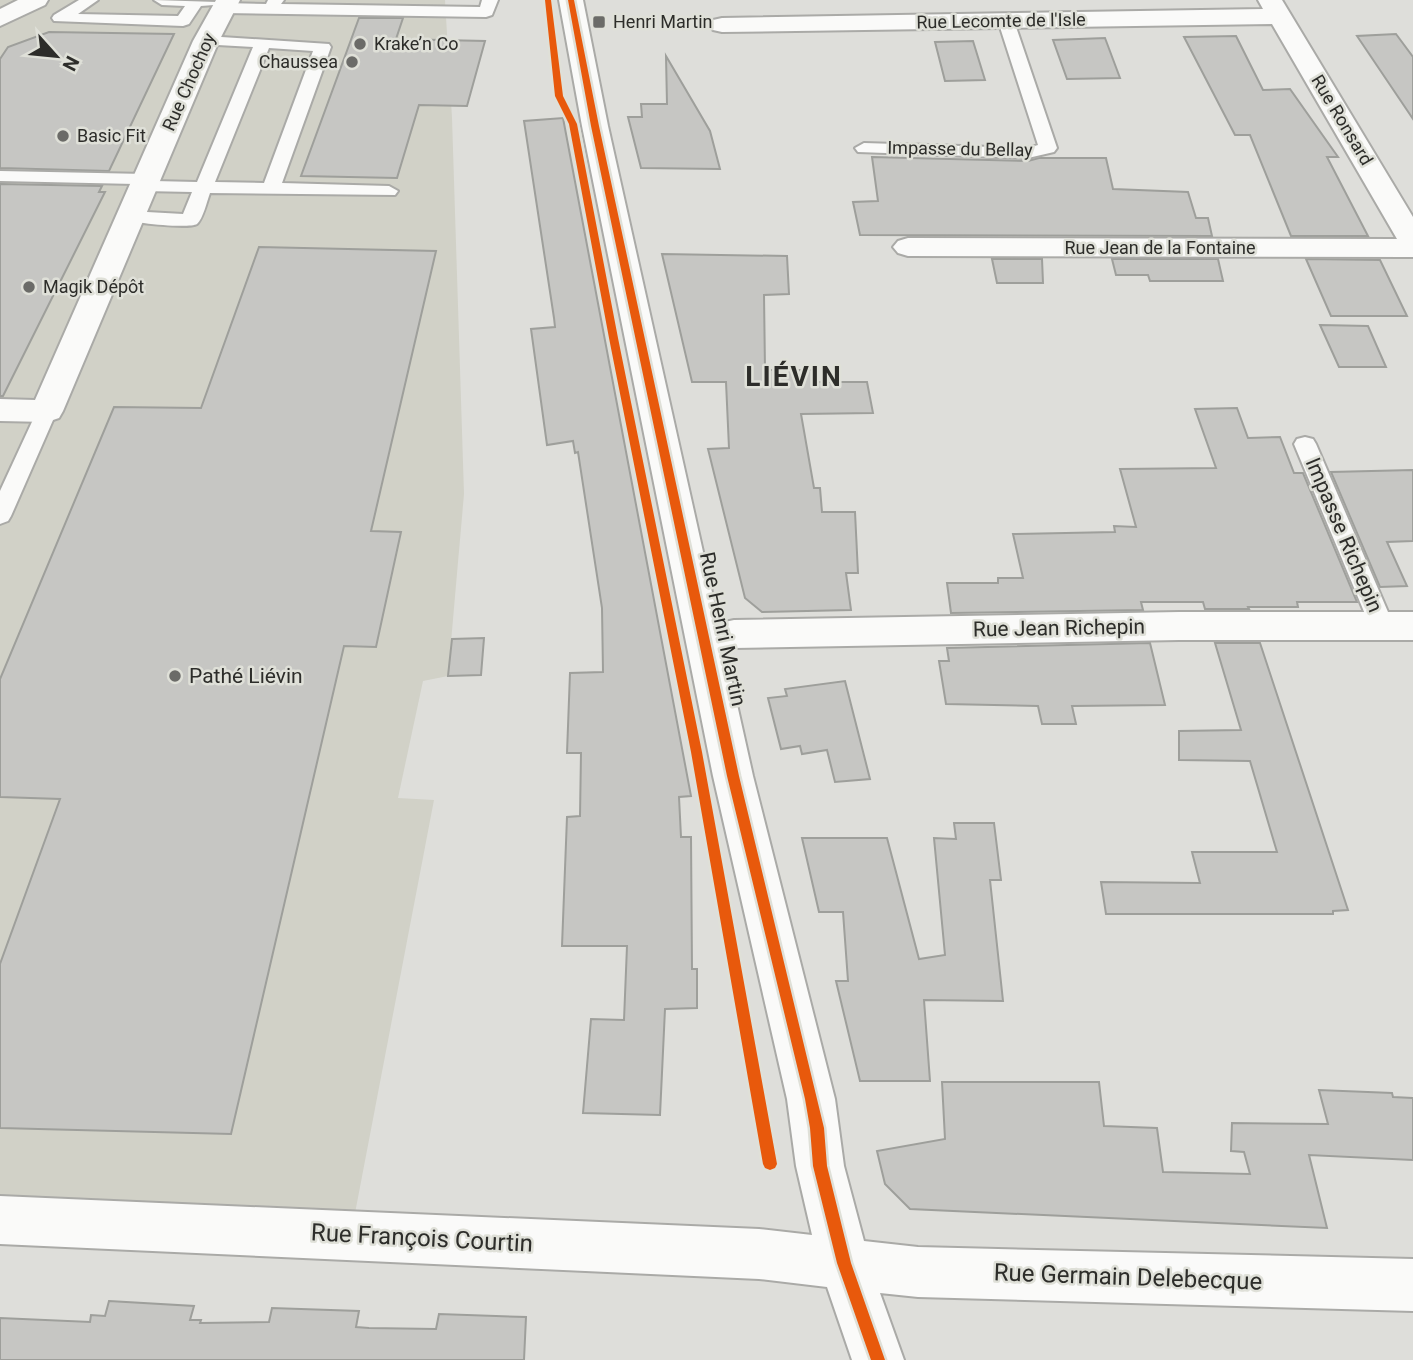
<svg xmlns="http://www.w3.org/2000/svg" width="1413" height="1360" font-family="Roboto,sans-serif">
<style>
.built{fill:#d1d1c7}
.building{fill:#c6c6c3;stroke:#9e9f9b;stroke-width:2}
.lines{fill:none;stroke-linecap:round;stroke-linejoin:round}
.lane-casing{stroke:#aaaaa7;stroke-width:4}
.street-casing{stroke:#aaaaa7;stroke-width:4}
.secondary-casing{stroke:#aaaaa7;stroke-width:4}
.primary-casing{stroke:#aaaaa7;stroke-width:4}
.lane{fill:#fafaf9;fill-rule:evenodd}
.street{fill:#fafaf9;fill-rule:evenodd}
.secondary{fill:#fafaf9;fill-rule:evenodd}
.primary{fill:#fafaf9;fill-rule:evenodd}
.cycleway-casing{stroke:#dfe0d8;stroke-width:5}
.cycleway{fill:#e8590c;fill-rule:evenodd}
.poi-dot{fill:#6b6b68;stroke:#dfe0d8;stroke-width:2.5}
.labels{text-anchor:middle;stroke-width:5;stroke-linejoin:round;paint-order:stroke}
.far-street-label{font-size:18px;fill:#2d2d2a;stroke:#dfe0d8}
.far-poi-label{font-size:18px;fill:#2d2d2a;stroke:#dfe0d8;text-anchor:start}
.street-label{font-size:21px;fill:#2d2d2a;stroke:#dfe0d8}
.poi-label{font-size:21px;fill:#2d2d2a;stroke:#dfe0d8;text-anchor:start}
.near-street-label{font-size:24px;fill:#2d2d2a;stroke:#dfe0d8}
.district-label{font-size:28px;font-weight:bold;letter-spacing:2px;fill:#2d2d2a;stroke:#dfe0d8}
</style>
<rect width="100%" height="100%" fill="#dededa"/>
<path class="built" d="M0,0H445L452,118L464,494L448,676L423,681L398,798L434,800L351,1234L0,1220Z"/>
<path class="building" d="M359,18H403L396,39L485,41L467,106L419,105L397,178L301,176Z
M49,32L174,34L109,171L0,168V59L8,47Z
M1396,34L1413,57V119L1357,36Z
M1236,36L1263,90L1290,89L1338,157H1327L1368,236H1291L1250,135H1235L1184,37Z
M1105,38L1120,78L1067,79L1053,40Z
M973,41L985,80L945,81L935,42Z
M666,56L710,131L720,169L641,168L628,117H642L641,104H667Z
M563,118L691,796L679,797L681,837H691L692,969H697V1008L665,1009L660,1115L583,1113L591,1019L624,1020L627,946H562L567,817L580,816L581,753H567L570,673L603,672L602,608L578,452L575,453L573,441L547,445L531,329L555,327L554,318L524,121Z
M872,157L1028,161L1039,158H1106L1113,189L1188,192L1196,218H1208L1212,236L860,235L853,202L878,201Z
M0,184L102,186L99,192H105L3,396H0Z
M259,247L436,251L371,531L401,532L376,647L344,646L231,1134L0,1128V964L60,799L0,797V679L114,407L201,408Z
M662,254L787,256L789,294L764,295L765,370H813L814,382H867L873,413L801,414L814,488H820L822,512H855L858,573H846L851,610L762,612L745,598L708,449L729,448L726,382H692Z
M992,259H1042L1043,283H997Z
M1112,259H1218L1223,281H1150L1148,275H1116Z
M1306,259L1380,260L1407,316H1331Z
M1320,325L1368,326L1386,367H1339Z
M1237,408L1248,438L1280,437L1294,473H1303L1357,602H1297L1298,607H1248L1249,609H1205L1203,602H1141L1143,610L951,613L947,583H998V578H1023L1013,534L1115,532L1114,526L1136,527L1120,469L1216,468L1195,409Z
M1413,470V541L1387,542L1407,586L1380,587L1331,472Z
M484,638L481,675L448,676L452,639Z
M1150,643L1165,705L1072,706L1076,724H1042L1038,706L946,704L939,661H949L947,648Z
M1215,643H1260L1348,910L1333,911V914H1106L1101,882L1200,883L1192,852H1277L1250,761L1179,760V731L1241,730Z
M845,681L870,779L835,782L827,750L802,754L800,746L781,749L768,698L787,696L785,689Z
M954,823H994L1001,880H990L1003,1001L924,1000L930,1081H860L836,981H848L843,912H819L802,838H887L919,959L945,955L934,838L956,839Z
M942,1082H1099L1104,1126L1157,1128L1163,1172L1250,1174L1244,1152L1231,1151L1232,1123L1328,1124L1319,1090L1392,1093L1393,1097L1413,1098V1160L1309,1155L1327,1228L910,1209L885,1184L877,1151L945,1139Z
M109,1301L194,1306L190,1320H201L200,1323L269,1322L272,1308L359,1311L356,1327L369,1328L436,1329L439,1314L526,1317L524,1360H0V1318L90,1322L91,1315L105,1316Z"/>
<g class="lines">
<defs>
<path id="lane" d="M79,0H98L78,14L178,16L185,6L162,5L154,0L217,2L214,5L201,6L189,24L183,26L54,21L52,18L54,15Z
M268,0H284L281,4L480,7L482,0H498L492,15L486,17L224,13L216,8L224,3L266,4Z
M1006,16L1014,21L1057,148L1054,152L1028,158L858,152L855,148L864,143L1028,148L1038,145L998,21Z
M206,36L329,44L331,47L282,183L389,186L398,191L395,195L210,193C207,201 203,219 197,224C189,229 125,223 120,217L129,211L183,214L192,192L143,191L137,190L135,184L0,181V171L146,174L152,175L154,181L197,182L253,47L200,44L198,41L200,38ZM269,48L313,51L264,183L215,182Z
M47,404L54,406L57,411L11,516L8,521L0,524V491L37,411L40,406Z
M1305,437L1313,439L1316,444L1394,626L1390,632L1382,635L1374,632L1370,626L1294,444L1297,439Z"/>
<path id="street" d="M216,0H240L219,41L63,411L59,418L47,422L0,421V399L35,400L193,41Z
M1258,0H1282L1413,217V257L908,256L898,253L893,247L898,241L908,238L1397,239L1272,24L722,32L713,30L710,25L713,20L722,18L1263,9Z
M1179,612H1413V640H1179L734,648L706,653L693,649L687,639L693,629L734,620Z"/>
<path id="secondary" d="M559,0H583L608,126L753,776L835,1099L844,1166L864,1241L918,1247L1413,1259V1311L918,1297L880,1293L904,1360H852L827,1287L759,1279L0,1244V1196L759,1229L812,1235L796,1166L787,1099L713,776L582,126Z"/>
<path id="primary" d="M18,0H48L45,5L0,26V9Z"/>
</defs>
<use href="#lane" class="lane-casing"/>
<use href="#street" class="street-casing"/>
<use href="#secondary" class="secondary-casing"/>
<use href="#primary" class="primary-casing"/>
<use href="#lane" class="lane"/>
<use href="#street" class="street"/>
<use href="#secondary" class="secondary"/>
<use href="#primary" class="primary"/>
<defs>
<path id="cycleway" d="M545,0H551L563,96L577,124L618,338L702,752L777,1164L775,1168L770,1170L765,1168L763,1164L691,752L609,338L569,124L555,96Z
M568,0H574L599,126L739,776L817,1099L824,1128L827,1166L851,1263L885,1360H871L837,1263L813,1166L810,1128L805,1099L727,776L591,126Z"/>
</defs>
<use href="#cycleway" class="cycleway-casing"/>
<use href="#cycleway" class="cycleway"/>
</g>
<g class="poi-dot">
<rect x="592" y="15" width="14" height="14" rx="3.5"/>
<circle cx="360" cy="44" r="7"/>
<circle cx="352" cy="62" r="7"/>
<circle cx="63" cy="136" r="7"/>
<circle cx="29" cy="287" r="7"/>
<circle cx="175" cy="676" r="7"/>
</g>
<g class="labels">
<g class="far-street-label">
<text transform="translate(1001 21) rotate(-1)" y="6">Rue Lecomte de l'Isle</text>
<text transform="translate(189 82) rotate(-66)" y="6">Rue Chochoy</text>
<text transform="translate(1342 120) rotate(59)" y="6">Rue Ronsard</text>
<text transform="translate(960 149) rotate(1)" y="6">Impasse du Bellay</text>
<text x="1160" y="254">Rue Jean de la Fontaine</text>
</g>
<g class="far-poi-label">
<text x="613" y="28">Henri Martin</text>
<text x="374" y="50">Krake’n Co</text>
<text x="338" y="68" text-anchor="end">Chaussea</text>
<text x="77" y="142">Basic Fit</text>
<text x="43" y="293">Magik Dépôt</text>
</g>
<g class="street-label">
<text transform="translate(1344 535) rotate(67)" y="7">Impasse Richepin</text>
<text transform="translate(1059 628) rotate(-1)" y="7">Rue Jean Richepin</text>
<text transform="translate(723 629) rotate(78)" y="7">Rue Henri Martin</text>
</g>
<g class="poi-label">
<text x="189" y="683">Pathé Liévin</text>
</g>
<g class="near-street-label">
<text transform="translate(422 1238) rotate(3)" y="8">Rue François Courtin</text>
<text transform="translate(1128 1277) rotate(2)" y="8">Rue Germain Delebecque</text>
</g>
<g class="district-label">
<text x="794" y="386">LIÉVIN</text>
</g>
</g>
<g transform="translate(56 56) rotate(117)" stroke="#dfe0d8" stroke-width="5" paint-order="stroke">
<path d="M0-5L12 26L0 18L-12 26Z" fill="#2d2d2a"/>
<text y="-10" font-size="19" font-weight="bold" text-anchor="middle" fill="#2d2d2a">N</text>
</g>
</svg>
